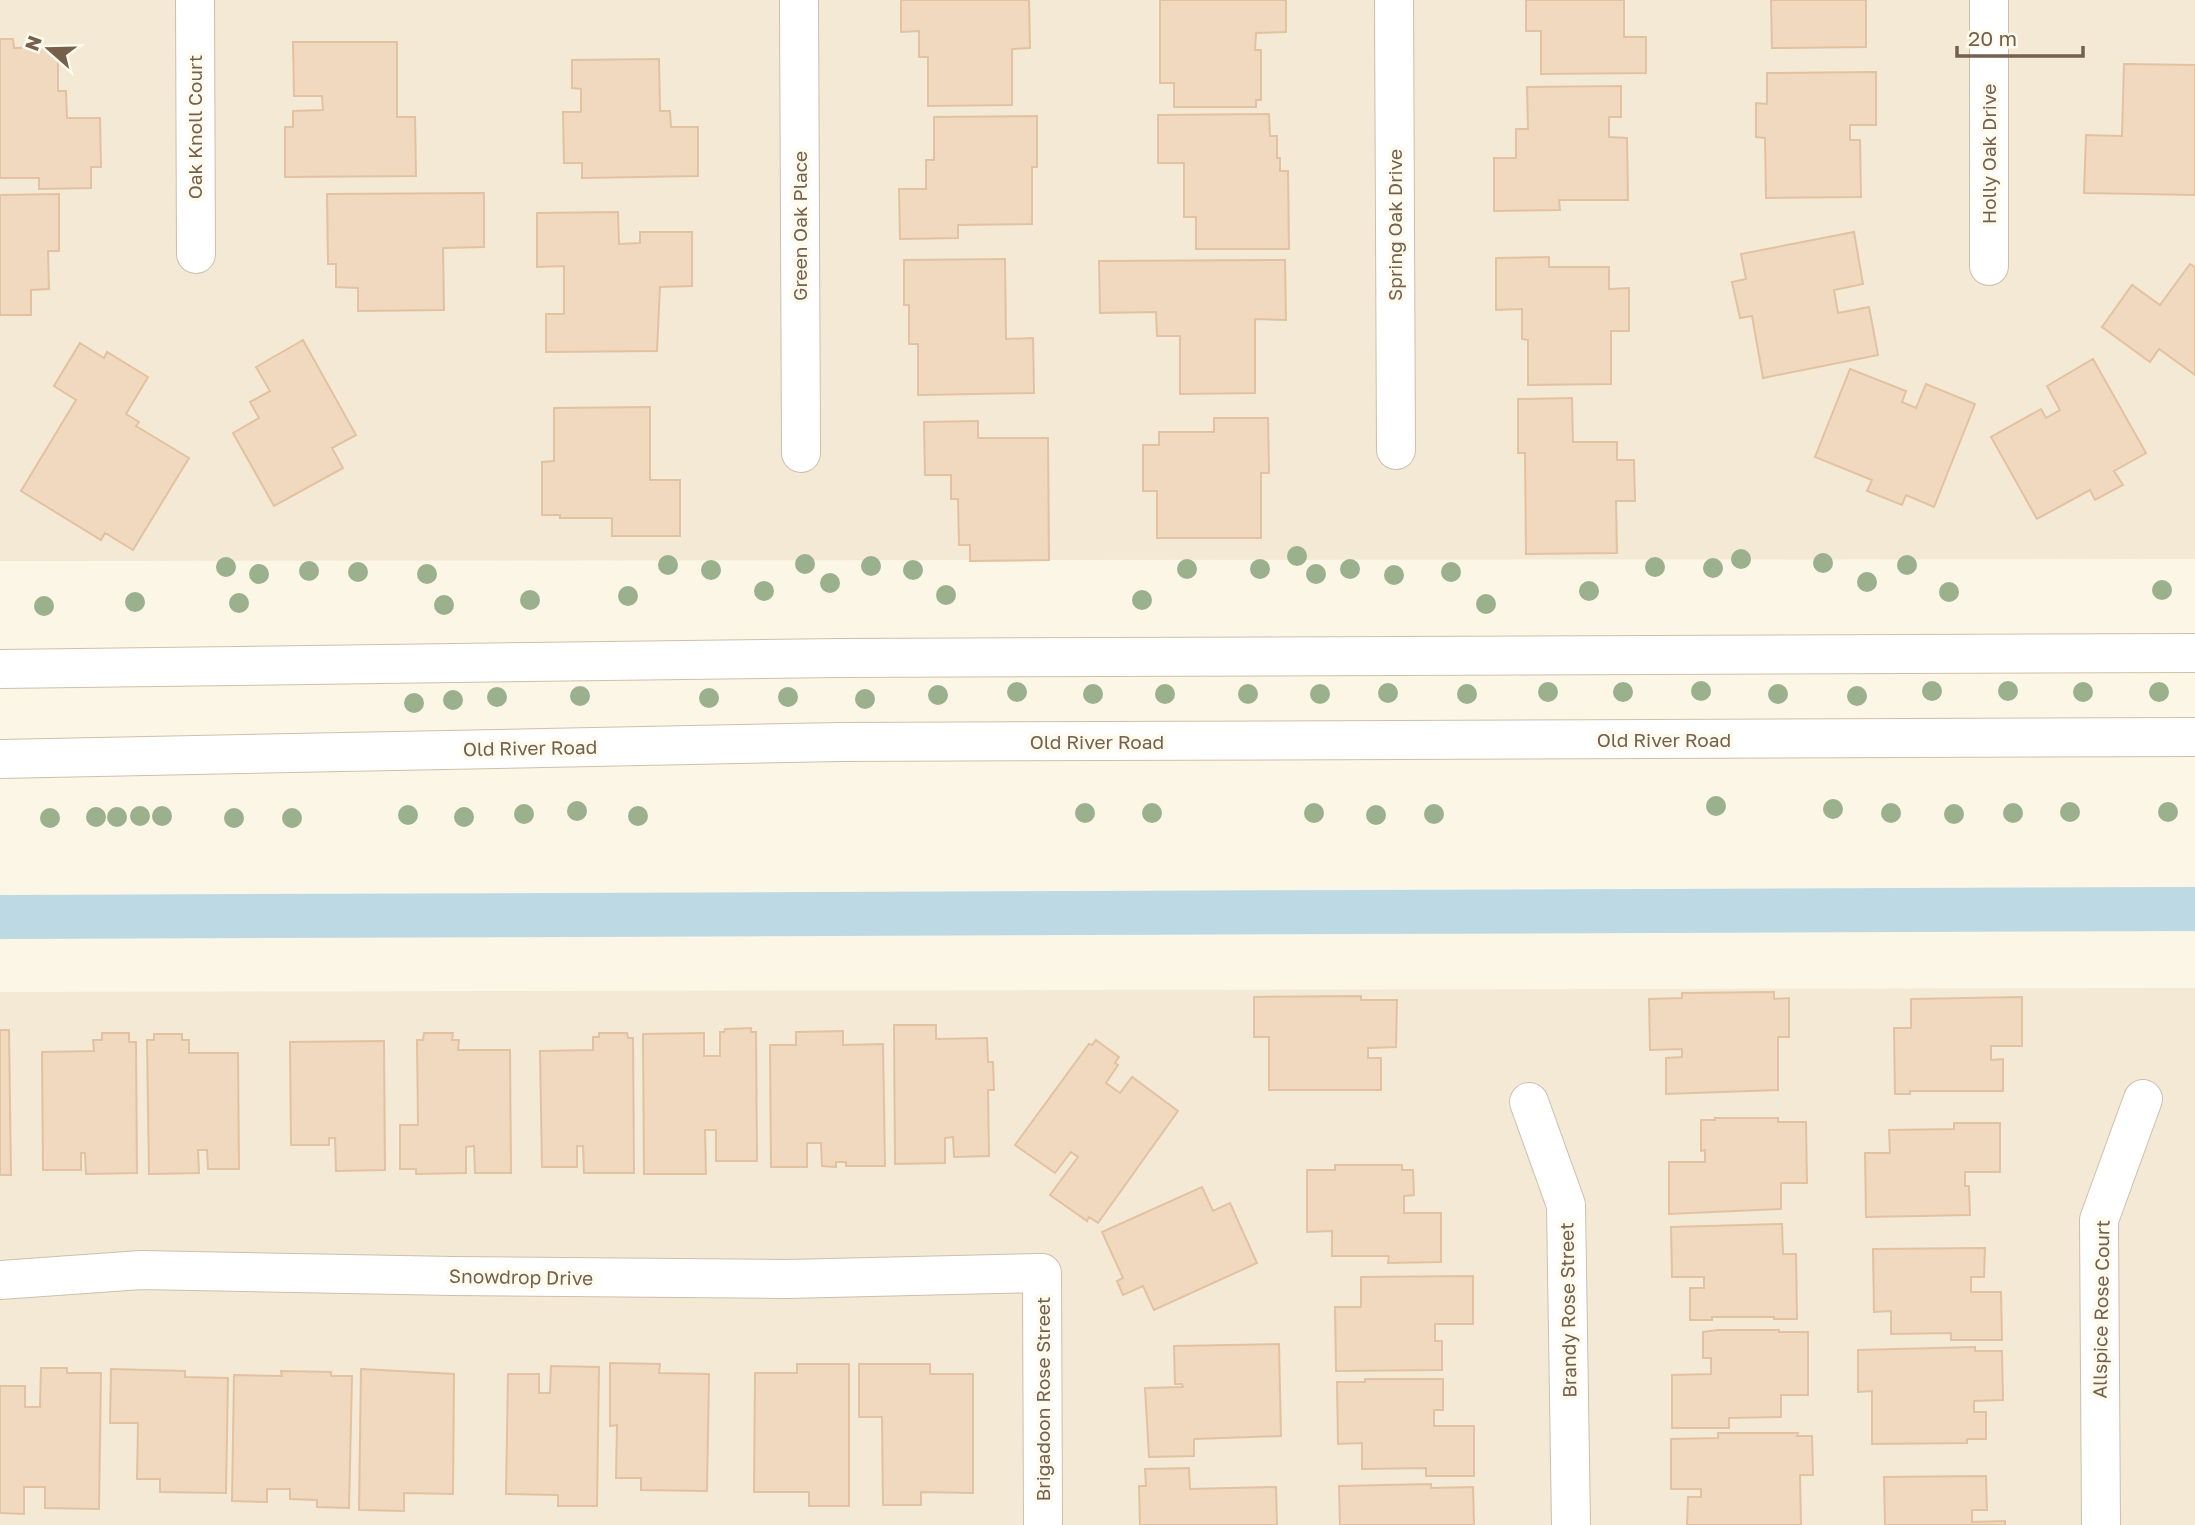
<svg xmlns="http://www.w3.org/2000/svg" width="2195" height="1525" font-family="'Golos Text',sans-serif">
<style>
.residential{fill:#f3e9d5}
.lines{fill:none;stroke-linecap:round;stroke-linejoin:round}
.canal{stroke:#bcd9e4;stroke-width:44}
.building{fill:#f0d9bf;stroke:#e2c2a0;stroke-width:2}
.minor-casing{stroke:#cdbfad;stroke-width:40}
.secondary-casing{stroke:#cfc0aa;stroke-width:40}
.minor{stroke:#fff;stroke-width:38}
.secondary{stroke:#fff;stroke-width:38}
.tree{fill:#9bb18d}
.labels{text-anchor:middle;stroke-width:7;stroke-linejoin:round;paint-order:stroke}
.street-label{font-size:19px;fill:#74604c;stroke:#fefaed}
</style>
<rect width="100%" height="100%" fill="#fbf6e6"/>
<path class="residential" d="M0,0H2195V559L0,561Z
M2195,988V1525H0V992Z"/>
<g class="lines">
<path class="canal" d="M0,917L2195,909"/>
</g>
<path class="building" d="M901,0H1029L1030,48L1012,49V105L928,106V57H919V31L901,32Z
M1160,0H1286V32L1256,33L1255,50H1261V100H1256V107H1174V83H1160Z
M1526,0H1624V37H1646V73L1541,74V31H1526Z
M1771,0H1866V47L1772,48Z
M0,39H13L14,48L58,47V91H66L67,118H100L101,167H91V188L39,189V178H0Z
M293,42H397V117H415L416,176L285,177V127H293V111L323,110L322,96H294Z
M659,59L660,111H670L671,127H698V176L582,178V163H564L563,112H581V89L572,88V60Z
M2124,64L2195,65V195L2084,193L2086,135L2122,136Z
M1876,72V125H1850V140H1860L1861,197L1766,198L1765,138L1756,137V103L1767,104V73Z
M1621,86V117H1609V137L1627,138L1628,200H1559L1560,210L1494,211V158H1516V129H1528L1527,87Z
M1269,114L1270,136H1277V158H1280V171H1288L1289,249H1196V217H1184V163H1158V115Z
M1037,116V167H1032V224L958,225V238L900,239L899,189H926V160H934V117Z
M484,193V247L443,248L444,310L358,311V288L336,287V264H328L327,194Z
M59,194V251H48L49,289L31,290V315H0V195Z
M618,212L619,244L640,243V232H692V286L660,287L657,351L546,352V314H564V266L537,267V213Z
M1854,232L1863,284L1834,290L1838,313L1869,307L1878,355L1763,378L1752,316L1740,318L1732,282L1746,279L1741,254Z
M1549,257V267H1609V289L1629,288V331H1611V384L1528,385V340L1522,339V309L1496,310V258Z
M1005,259L1006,339L1033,338L1034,393L918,395V344H909V305H904V260Z
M1285,260L1286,320L1255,319V393L1180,394V336H1157L1156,312L1100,313L1099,261Z
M2190,264L2195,267V375L2159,349L2150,362L2102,327L2132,285L2160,305Z
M303,340L356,435L332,448L343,468L274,506L233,433L259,418L250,402L270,391L256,367Z
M80,343L104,358L107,352L148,377L126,414L139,422L136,426L189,458L133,550L105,533L101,540L21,491L76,400L54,386Z
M2093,359L2146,453L2114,471L2123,485L2095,500L2090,490L2037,519L1991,437L2041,409L2046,418L2060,410L2047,386Z
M1850,369L1906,391L1902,402L1916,408L1926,384L1975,404L1934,507L1906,495L1902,505L1867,491L1872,480L1815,457Z
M1572,398L1573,442H1617V460H1634L1635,501H1616L1617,553L1526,554L1525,453H1518V399Z
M650,407V480H680V536H612V518H560V515H542V462L554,461V408Z
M1214,418H1268L1269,473H1261V538H1157V491H1143V445H1159V432H1214Z
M978,421V438H1048L1049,560L970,561V545H959L958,499H951V475H925L924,422Z
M1774,992V999L1789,998V1037H1778V1090L1666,1094V1058L1682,1057V1049L1650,1050L1649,999L1682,998V993Z
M1361,996V1000H1397L1396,1047L1368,1048V1058H1381V1090H1269V1037H1254V997Z
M2022,997V1046H1991V1060L2003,1059V1091H1910V1094H1895L1894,1028H1911V999Z
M894,1025H936V1039L987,1038L988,1062H993L994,1090H988L989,1156L954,1157L953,1137L945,1138V1163L895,1164Z
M751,1028V1032H756L757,1161H716V1130H705L706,1174H644L643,1034L704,1033V1056H720V1032H724L725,1029Z
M0,1030H9L11,1175H0Z
M843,1031V1045L883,1044L885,1166H846V1162H836V1167L822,1166L821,1143H807V1167H771L770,1045H796V1032Z
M102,1033H129V1042H136L137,1173L86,1174L85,1153H81V1170H43L42,1052L94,1051L93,1040H102Z
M424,1033H453L452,1040H459L458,1050H510L511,1173H475L474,1146L466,1147V1173L416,1174V1169H400V1125H418L417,1040H423Z
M599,1033H627L628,1038H633L634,1173H584L583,1146H577V1167H542L540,1051L593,1050V1037H599Z
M154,1034H182V1040H189V1053H238L239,1169H208L207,1150H198L199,1173L149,1174L147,1040H154Z
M1096,1040L1119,1057L1115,1063L1118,1065L1106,1083L1120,1093L1132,1077L1178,1111L1098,1223L1089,1217L1087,1221L1050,1195L1078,1157L1071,1152L1055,1173L1015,1145L1089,1044L1092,1045Z
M384,1041L385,1170L336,1171L335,1138H329V1145H291L290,1042Z
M1715,1118H1778V1122H1806L1807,1183H1781V1209L1669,1214V1162H1705V1150L1701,1151V1120H1715Z
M1954,1123H2000V1172H1965V1186H1969L1970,1215L1866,1217L1865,1153H1890L1889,1130L1954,1129Z
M1335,1165H1402V1170H1413L1414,1195L1404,1196V1213H1441V1262L1388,1263L1389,1256H1332V1231L1307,1232V1170H1335Z
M1202,1187L1213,1211L1230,1203L1257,1263L1154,1310L1143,1286L1123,1295L1117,1281L1123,1278L1102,1232Z
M1782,1224L1783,1254H1796L1797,1319H1774V1317H1712V1320H1690V1288H1704V1277H1672L1671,1227Z
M1985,1248L1984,1277H1971V1292H2001L2002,1340H1951V1333L1891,1334V1311L1874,1312L1873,1249Z
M1473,1276V1324H1435V1341H1442V1370L1336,1371L1335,1307H1361V1277Z
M1718,1330H1779V1332H1808V1395H1781V1417L1729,1418V1428H1672V1375L1711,1374V1358H1703V1332Z
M1279,1344L1281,1436L1194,1439V1456L1149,1457L1145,1388L1183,1387L1182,1384H1175L1174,1346Z
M1975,1347V1351H2002L2003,1400L1974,1401V1412H1986V1439H1967V1443L1872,1444V1391L1858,1392V1350Z
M610,1363L660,1364L659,1373L709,1374L707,1491L641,1490V1478H616L617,1425L610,1426Z
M797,1364H849V1506H809V1492H754L755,1373H797Z
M859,1364H930V1374H973V1493L921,1492V1505H883L882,1417H859Z
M551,1366L599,1367L597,1506H558V1495L506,1494L508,1374H539V1393H550Z
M41,1368H67V1373H101L99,1509L45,1508V1487H24V1514L0,1513V1386H25V1407H40Z
M111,1369L185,1371V1377L228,1378L226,1493L160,1492V1479H137L138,1423H110Z
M361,1369L454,1374L453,1494L404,1493V1511L359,1510Z
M281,1371L331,1372V1376H352L349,1508L317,1507V1500L290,1499V1489H267V1502L232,1501L234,1375L282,1376Z
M1365,1379H1443V1410H1434V1426H1474V1476H1426V1468L1362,1469V1443L1338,1444L1337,1382H1365Z
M1718,1433H1798L1797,1436H1812L1813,1475H1800L1801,1525H1687L1688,1497H1701V1489H1671V1439L1718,1438Z
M1189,1468L1190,1489L1276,1487L1277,1525H1140L1139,1486H1146L1145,1469Z
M1986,1476L1987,1510H1972V1522L2005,1521V1525H1885L1884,1477Z
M1431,1484V1488L1473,1487L1474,1525H1340L1339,1486Z"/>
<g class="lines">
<defs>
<path id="minor" d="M195,0L196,254
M799,0L801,453
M1394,0L1396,450
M1989,0V266
M1529,1102L1566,1205L1571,1525
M0,1280L141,1270L453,1276L787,1279L1042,1273L1043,1525
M2101,1525L2099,1220L2143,1099"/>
<path id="secondary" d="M0,669L840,658L2195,653
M0,759L840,742L2195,737"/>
</defs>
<use href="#minor" class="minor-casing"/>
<use href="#secondary" class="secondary-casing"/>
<use href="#minor" class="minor"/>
<use href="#secondary" class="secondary"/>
</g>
<g class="tree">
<circle cx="1297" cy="556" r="10"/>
<circle cx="1741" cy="559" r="10"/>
<circle cx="1823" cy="563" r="10"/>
<circle cx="805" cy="564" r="10"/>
<circle cx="668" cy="565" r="10"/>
<circle cx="1907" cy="565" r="10"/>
<circle cx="871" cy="566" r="10"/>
<circle cx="226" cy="567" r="10"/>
<circle cx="1655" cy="567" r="10"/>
<circle cx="1713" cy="568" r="10"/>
<circle cx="1187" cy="569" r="10"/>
<circle cx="1260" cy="569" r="10"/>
<circle cx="1350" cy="569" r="10"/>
<circle cx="711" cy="570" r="10"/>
<circle cx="913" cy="570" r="10"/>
<circle cx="309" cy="571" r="10"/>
<circle cx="358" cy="572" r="10"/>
<circle cx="1451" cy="572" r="10"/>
<circle cx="259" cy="574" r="10"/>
<circle cx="427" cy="574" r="10"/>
<circle cx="1316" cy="574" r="10"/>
<circle cx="1394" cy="575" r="10"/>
<circle cx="1867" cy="582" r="10"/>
<circle cx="830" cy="583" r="10"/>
<circle cx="2162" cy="590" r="10"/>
<circle cx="764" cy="591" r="10"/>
<circle cx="1589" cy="591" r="10"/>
<circle cx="1949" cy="592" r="10"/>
<circle cx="946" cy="595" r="10"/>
<circle cx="628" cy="596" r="10"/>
<circle cx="530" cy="600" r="10"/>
<circle cx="1142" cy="600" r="10"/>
<circle cx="135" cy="602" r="10"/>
<circle cx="239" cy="603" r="10"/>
<circle cx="1486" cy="604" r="10"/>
<circle cx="444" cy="605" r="10"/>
<circle cx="44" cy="606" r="10"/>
<circle cx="1701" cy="691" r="10"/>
<circle cx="1932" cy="691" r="10"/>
<circle cx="2008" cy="691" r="10"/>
<circle cx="1017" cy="692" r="10"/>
<circle cx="1548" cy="692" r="10"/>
<circle cx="1623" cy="692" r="10"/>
<circle cx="2083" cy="692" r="10"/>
<circle cx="2159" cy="692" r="10"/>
<circle cx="1388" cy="693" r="10"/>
<circle cx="1093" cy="694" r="10"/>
<circle cx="1165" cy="694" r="10"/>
<circle cx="1248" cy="694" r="10"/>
<circle cx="1320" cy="694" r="10"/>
<circle cx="1467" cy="694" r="10"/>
<circle cx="1778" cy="694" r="10"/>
<circle cx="938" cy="695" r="10"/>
<circle cx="580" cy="696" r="10"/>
<circle cx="1857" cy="696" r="10"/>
<circle cx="497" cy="697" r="10"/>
<circle cx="788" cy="697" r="10"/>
<circle cx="709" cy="698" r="10"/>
<circle cx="865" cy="699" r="10"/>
<circle cx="453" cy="700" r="10"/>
<circle cx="414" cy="703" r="10"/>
<circle cx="1716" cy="806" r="10"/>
<circle cx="1833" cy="809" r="10"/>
<circle cx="577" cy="811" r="10"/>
<circle cx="2070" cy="812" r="10"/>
<circle cx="2168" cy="812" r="10"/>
<circle cx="1085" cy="813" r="10"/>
<circle cx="1152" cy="813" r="10"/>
<circle cx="1314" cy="813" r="10"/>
<circle cx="1891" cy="813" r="10"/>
<circle cx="2013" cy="813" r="10"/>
<circle cx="524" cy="814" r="10"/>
<circle cx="1434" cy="814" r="10"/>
<circle cx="1954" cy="814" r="10"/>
<circle cx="408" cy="815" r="10"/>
<circle cx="1376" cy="815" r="10"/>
<circle cx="140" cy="816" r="10"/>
<circle cx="162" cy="816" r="10"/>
<circle cx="638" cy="816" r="10"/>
<circle cx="96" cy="817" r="10"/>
<circle cx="117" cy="817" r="10"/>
<circle cx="464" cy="817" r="10"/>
<circle cx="50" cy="818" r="10"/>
<circle cx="234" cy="818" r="10"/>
<circle cx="292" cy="818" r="10"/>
</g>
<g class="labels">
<g class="street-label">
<text transform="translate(195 127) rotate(-90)" y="7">Oak Knoll Court</text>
<text transform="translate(1989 154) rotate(-90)" y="7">Holly Oak Drive</text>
<text transform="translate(1395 225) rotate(-90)" y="7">Spring Oak Drive</text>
<text transform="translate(800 226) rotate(-90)" y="7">Green Oak Place</text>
<text x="1664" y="747">Old River Road</text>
<text x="1097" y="749">Old River Road</text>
<text transform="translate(530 748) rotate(-1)" y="7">Old River Road</text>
<text transform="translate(521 1277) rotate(1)" y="7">Snowdrop Drive</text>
<text transform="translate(2101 1309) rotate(-89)" y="7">Allspice Rose Court</text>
<text transform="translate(1568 1310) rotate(-91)" y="7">Brandy Rose Street</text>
<text transform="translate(1043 1399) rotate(-90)" y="7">Brigadoon Rose Street</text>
</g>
</g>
<g transform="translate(49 49) rotate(290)" stroke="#fefaed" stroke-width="5" paint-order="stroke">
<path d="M0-5L12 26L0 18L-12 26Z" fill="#74604c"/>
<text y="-10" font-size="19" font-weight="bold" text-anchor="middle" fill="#74604c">N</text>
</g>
<path d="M1957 46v10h126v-10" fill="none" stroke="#74604c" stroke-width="3.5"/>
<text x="1968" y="46" font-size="21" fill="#74604c" stroke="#fefaed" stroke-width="5" paint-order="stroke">20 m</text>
</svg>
